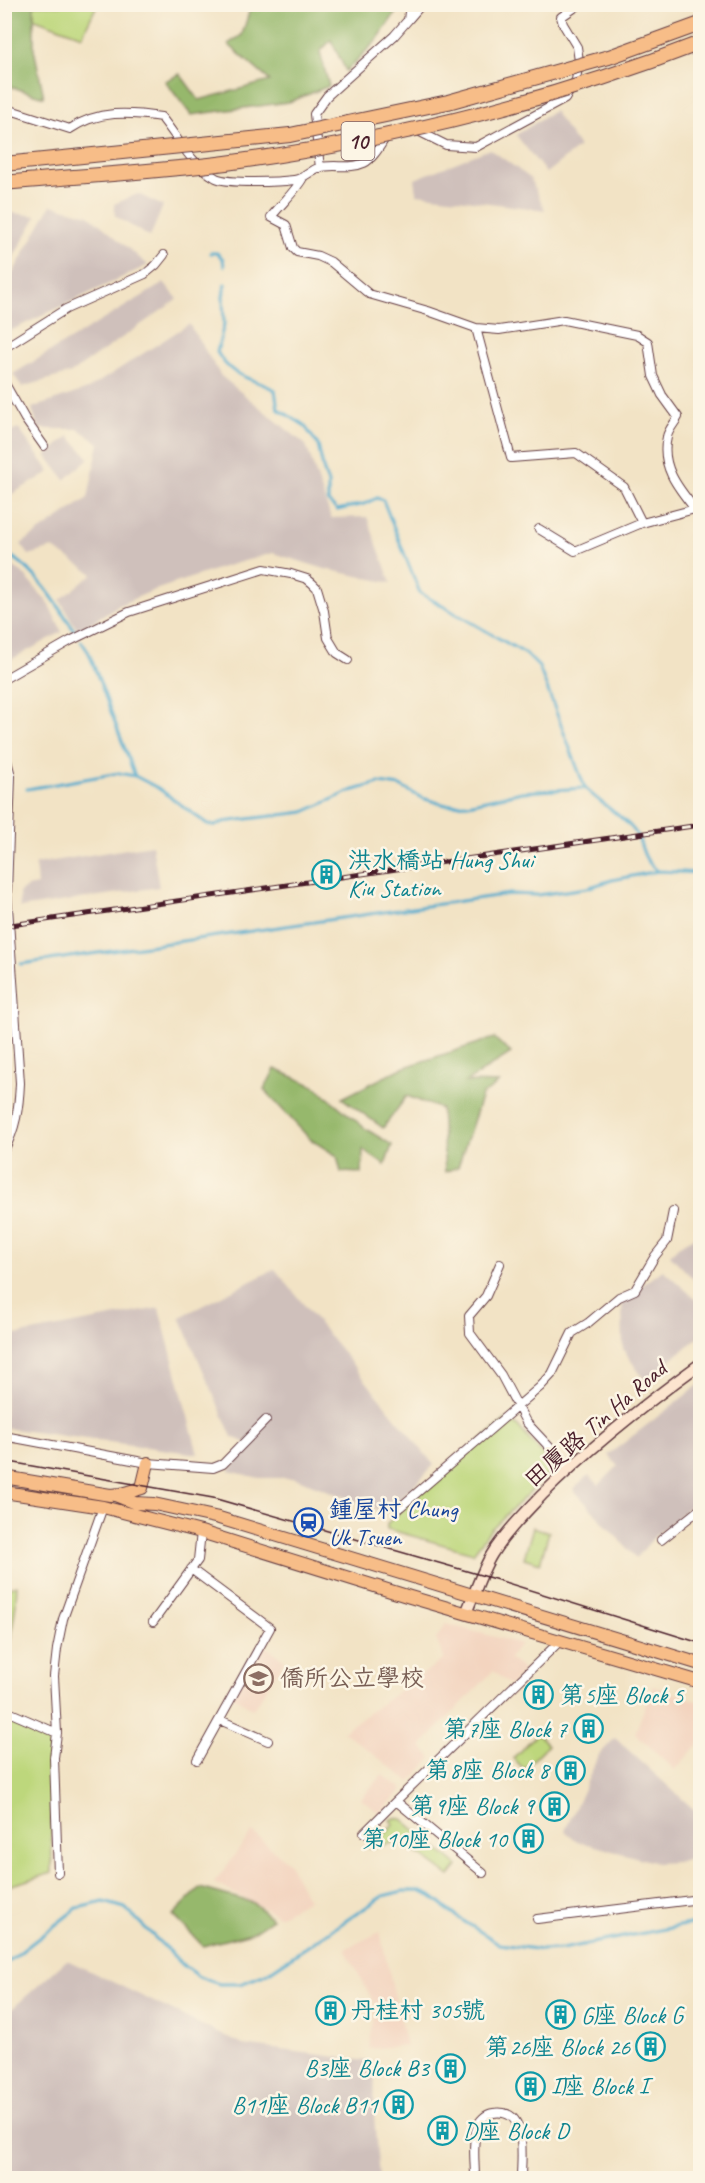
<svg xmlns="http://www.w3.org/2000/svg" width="705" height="2183" font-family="Caveat,'LXGW WenKai TC',sans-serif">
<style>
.built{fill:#f3d4bf}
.industrial{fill:#cfc0bb}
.green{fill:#bdd77c;stroke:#847b54;stroke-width:1.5}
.forest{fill:#96b86c;stroke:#706c4c;stroke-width:1.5}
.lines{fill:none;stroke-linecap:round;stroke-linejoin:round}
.stream{stroke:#4faacd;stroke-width:3}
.street-casing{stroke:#633c42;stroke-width:10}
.secondary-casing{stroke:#633c42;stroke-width:13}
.primary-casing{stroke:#633c42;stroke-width:14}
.street{stroke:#fff;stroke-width:8}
.secondary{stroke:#fce5cf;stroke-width:10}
.primary{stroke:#f7bd88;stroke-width:12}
.tram{stroke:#4a1f2b;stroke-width:1.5}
.rail-casing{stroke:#4a1f2b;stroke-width:5}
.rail{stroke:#fcf5e5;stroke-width:3;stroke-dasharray:9;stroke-linecap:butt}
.highway-bridge-casing{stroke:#633c42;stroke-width:16;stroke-linecap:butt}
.highway-bridge{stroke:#f7bd88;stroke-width:14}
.labels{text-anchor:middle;stroke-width:5;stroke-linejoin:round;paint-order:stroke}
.shield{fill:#fcf5e5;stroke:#7f5f63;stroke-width:1.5}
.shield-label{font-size:22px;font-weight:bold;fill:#4a1f2b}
.culture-label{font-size:24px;fill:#0d838f;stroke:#fcf5e5;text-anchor:end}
.street-label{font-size:24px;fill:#4a1f2b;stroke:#fcf5e5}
.transit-label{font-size:24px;fill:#164399;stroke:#fcf5e5;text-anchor:start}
.education-label{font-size:24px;fill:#785e54;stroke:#fcf5e5;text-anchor:start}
</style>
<rect width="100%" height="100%" fill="#fcf5e5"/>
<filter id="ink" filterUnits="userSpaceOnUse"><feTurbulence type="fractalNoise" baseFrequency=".0167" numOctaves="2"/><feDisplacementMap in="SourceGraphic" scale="12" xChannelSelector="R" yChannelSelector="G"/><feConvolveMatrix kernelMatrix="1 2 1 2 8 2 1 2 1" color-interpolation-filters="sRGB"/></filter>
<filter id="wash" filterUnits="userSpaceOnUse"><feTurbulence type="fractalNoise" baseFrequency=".008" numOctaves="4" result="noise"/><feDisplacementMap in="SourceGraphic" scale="24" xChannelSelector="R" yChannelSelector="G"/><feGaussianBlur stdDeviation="1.35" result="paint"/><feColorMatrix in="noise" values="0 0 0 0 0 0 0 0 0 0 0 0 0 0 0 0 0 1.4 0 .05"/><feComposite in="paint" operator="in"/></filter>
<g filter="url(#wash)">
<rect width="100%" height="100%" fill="#f2e3c5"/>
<path class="built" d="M446,1624L521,1644L509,1658L524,1670L510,1685L493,1671L421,1746L432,1758L410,1782L343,1731L444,1659L436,1639Z
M265,1646L285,1660L253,1709L232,1695Z
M653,1686L700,1702V1742L675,1770L635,1733Z
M382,1775L403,1789L380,1813L361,1799Z
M252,1832L289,1863L308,1900L279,1916L214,1883Z
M380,1932L406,2045L369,2049L375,2005L345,1949Z"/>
<path class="industrial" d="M554,111L579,147L546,173L516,135Z
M490,149L530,178L545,210L417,194L415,179Z
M138,194L163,206L150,237L115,216L114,204Z
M51,205L89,215L148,265L8,332L5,325V287Z
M5,212L37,216L5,272L4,212Z
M164,283L178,299L71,373L22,387L13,374Z
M189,324L221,376L306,445L331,518L367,517L391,583L325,569L273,553L223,567L152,591L117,606L78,631L60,600L93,574L53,548L29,555L21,544L88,498L99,443L78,429H38L32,408L88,389Z
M18,428L50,472L5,498V435Z
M69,436L89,458L65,480L46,455Z
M4,561L22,572L48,603L62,632L5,663Z
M152,845L159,887L20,908L19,893L27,887L37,885L35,864Z
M700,1234V1286L670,1255L678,1246Z
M275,1269L434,1465L386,1513L295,1478H259L229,1471L249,1444L232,1437L180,1317Z
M663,1270L698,1301L700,1300V1336L645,1381L623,1349L622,1300Z
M159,1308L198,1454L5,1428V1337Z
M700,1384V1498L656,1535L636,1558L573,1489L589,1475L599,1485L618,1466L608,1455Z
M615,1738L700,1815V1852L695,1857L676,1862L657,1863L577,1841L565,1831L599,1755Z
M67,1960L243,2045L375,2062L374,2116L379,2178H5V2015Z"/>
<path class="green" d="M4,5H97L82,36L5,8Z
M506,1419L518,1426L553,1467L550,1473L491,1529L473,1553L387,1529V1524L398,1512Z
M533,1527L549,1532L540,1563L524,1558Z
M17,1585L16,1605L10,1642L5,1643V1588Z
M4,1718L50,1736L52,1873L5,1887Z
M537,1734L548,1745L524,1769L513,1758Z
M393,1818L402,1819L458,1866L450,1876L421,1855L397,1842L369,1848V1834L377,1827L385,1834L394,1824L390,1820Z"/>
<path class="forest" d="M269,4L401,5L377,40L346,71L331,40L320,52L329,86L289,102L191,115L165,81L180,74L199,100L270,81L228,44L242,35L251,6Z
M4,5H34V49L44,97L5,85Z
M494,1038L511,1053L466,1082L499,1083L482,1095L458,1167L445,1172L441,1109L407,1096L383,1128L342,1098L402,1068Z
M275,1069L314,1086L366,1129L392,1145L385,1165L363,1150L362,1173L341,1172L337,1156L310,1139L264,1090Z
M200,1888L254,1903L272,1919L251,1933L203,1946L173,1915Z"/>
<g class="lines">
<path class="stream" d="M210,253H217L223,259L224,266
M225,284L223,297L224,324L217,352C232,379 251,377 275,390L278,409L304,425L318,445L324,472L328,483V502L337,510L364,504L377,498L383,500L420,593L526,654L539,667L585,788C599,803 625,817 635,832C645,848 639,856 658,871
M4,552C10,556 16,559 21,563C43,581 60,608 75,632
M81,641L89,653L135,776
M27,789L119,773L135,776L158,788L207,824L215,826L223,822L304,812L351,791L379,783L400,786L422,798L446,805L468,804L522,792L585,788
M21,964L510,894L537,895L587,888L612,880L658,871L700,873
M4,1965L77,1908L104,1902L125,1908L185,1967L199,1977L219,1984H240L266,1974L383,1896L403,1891H419L431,1896L457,1917L500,1944L542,1950L562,1949L700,1922"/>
</g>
</g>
<g filter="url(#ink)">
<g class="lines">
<defs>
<path id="street" d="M409,19L422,4
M4,108L70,129C98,110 129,112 161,117C180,140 188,162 216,178C228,184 279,182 294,180C303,179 310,171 318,168C333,163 349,170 364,163C374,158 381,144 387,135
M416,130L446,145L476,147L565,99L576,80L579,61L577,47L563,24L561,17L580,4
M320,168L314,114L327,96L394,36L408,20L410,4
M304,176C296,191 282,203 271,217L286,225L293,248L297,252L318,256L331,262L369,294L428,311L476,328L499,330L564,320L637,335L648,342L653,376L662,395L678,417C675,423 668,430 667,437C660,466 678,488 695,509L642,523L624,487L576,453L511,458L476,328
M4,348L66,309L145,274L156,265L164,255
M4,382L25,419L44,446
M539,529L575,551L642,523
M4,679L70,641L129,612L264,569L291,574L307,579L312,583L317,588L324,611L328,638L337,653L348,660
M4,749L11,776L7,892L20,1083C19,1107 16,1129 4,1150
M500,1264L486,1296L469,1316L470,1333L501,1375L526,1422L569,1468
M4,1436L148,1463L213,1468L223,1464L266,1420
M398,1509L540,1387L552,1374L572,1333L588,1323L619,1297L635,1290L655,1256L667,1241L673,1211
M661,1540L700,1509
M191,1569L270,1628L197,1760
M153,1622L198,1560L201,1532
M4,1710L57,1733
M220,1720L268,1741
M364,1833L396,1801
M58,1873L54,1758L57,1733L54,1676L57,1649L63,1619L103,1507
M483,1873L396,1801L560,1641
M537,1919L700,1899
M475,2178C475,2163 472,2142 477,2128C479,2120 486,2114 493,2113C529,2107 521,2157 521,2178"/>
<path id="secondary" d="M466,1613C475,1593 481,1572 492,1554C506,1532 524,1514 542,1495C591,1446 645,1404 700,1364"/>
<path id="primary" d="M4,1477L110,1495L121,1494L142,1488
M142,1488L148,1463
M4,1492L103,1507L201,1532L410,1597L700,1682
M115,1495L135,1503L154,1504L219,1518L700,1664"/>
</defs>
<use href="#street" class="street-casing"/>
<use href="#secondary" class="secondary-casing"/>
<use href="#primary" class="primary-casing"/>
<use href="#street" class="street"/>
<use href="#secondary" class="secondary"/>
<use href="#primary" class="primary"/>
<path class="tram" d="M4,1461L213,1498L498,1580L700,1643"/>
<defs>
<path id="rail" d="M4,926L700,825"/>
</defs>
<use href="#rail" class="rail-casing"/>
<use href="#rail" class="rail"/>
<defs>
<path id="highway-bridge" d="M4,164L290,135L448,102L609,57L700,24
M4,183C78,176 152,172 226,163C387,141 549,102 700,43"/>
</defs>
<use href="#highway-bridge" class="highway-bridge-casing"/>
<use href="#highway-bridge" class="highway-bridge"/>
</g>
</g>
<defs>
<symbol id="building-ring" viewBox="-11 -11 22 22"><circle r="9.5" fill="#fcf5e5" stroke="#0f9aa8" stroke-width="1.5"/><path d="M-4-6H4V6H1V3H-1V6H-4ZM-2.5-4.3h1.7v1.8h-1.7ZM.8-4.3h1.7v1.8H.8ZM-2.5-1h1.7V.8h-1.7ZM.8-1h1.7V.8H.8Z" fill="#0f9aa8"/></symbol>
<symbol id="station-ring" viewBox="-11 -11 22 22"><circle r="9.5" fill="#fcf5e5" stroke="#1a4fb4" stroke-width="1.5"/><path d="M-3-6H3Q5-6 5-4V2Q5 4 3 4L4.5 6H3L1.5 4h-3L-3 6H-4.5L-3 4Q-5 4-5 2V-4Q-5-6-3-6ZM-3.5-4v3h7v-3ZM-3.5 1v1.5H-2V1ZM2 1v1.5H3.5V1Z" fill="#1a4fb4"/></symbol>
<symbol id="school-ring" viewBox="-11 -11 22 22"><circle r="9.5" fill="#fcf5e5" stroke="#8d6e63" stroke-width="1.5"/><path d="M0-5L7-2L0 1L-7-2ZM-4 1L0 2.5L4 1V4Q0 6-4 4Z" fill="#8d6e63"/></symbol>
</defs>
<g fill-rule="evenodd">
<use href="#building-ring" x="310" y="858" width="33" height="33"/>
<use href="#station-ring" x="292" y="1506" width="33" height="33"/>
<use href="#school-ring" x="242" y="1662" width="33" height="33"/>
<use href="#building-ring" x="522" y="1678" width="33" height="33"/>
<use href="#building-ring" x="572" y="1712" width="33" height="33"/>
<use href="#building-ring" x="554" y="1754" width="33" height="33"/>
<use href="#building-ring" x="538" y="1790" width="33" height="33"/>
<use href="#building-ring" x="512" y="1822" width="33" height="33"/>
<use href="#building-ring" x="314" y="1994" width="33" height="33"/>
<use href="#building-ring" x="544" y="1998" width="33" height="33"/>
<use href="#building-ring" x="634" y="2030" width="33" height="33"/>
<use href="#building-ring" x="434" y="2052" width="33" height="33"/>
<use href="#building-ring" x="514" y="2070" width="33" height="33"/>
<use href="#building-ring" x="382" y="2088" width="33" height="33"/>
<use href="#building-ring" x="426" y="2114" width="33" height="33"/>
</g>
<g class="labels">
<rect class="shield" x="341.5" y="122" width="33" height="38" rx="4.5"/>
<g class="shield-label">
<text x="358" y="149">10</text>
</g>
<g class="culture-label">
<text x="348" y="868" text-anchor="start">洪水橋站 Hung Shui<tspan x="348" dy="28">Kiu Station</tspan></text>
<text x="560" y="1703" text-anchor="start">第5座 Block 5</text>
<text x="567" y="1737">第7座 Block 7</text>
<text x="549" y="1778">第8座 Block 8</text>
<text x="534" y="1814">第9座 Block 9</text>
<text x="507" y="1847">第10座 Block 10</text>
<text x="351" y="2018" text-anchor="start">丹桂村 305號</text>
<text x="581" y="2023" text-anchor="start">G座 Block G</text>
<text x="630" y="2055">第26座 Block 26</text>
<text x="429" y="2076">B3座 Block B3</text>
<text x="551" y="2094" text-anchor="start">I座 Block I</text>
<text x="378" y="2113">B11座 Block B11</text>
<text x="463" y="2139" text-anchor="start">D座 Block D</text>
</g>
<g class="street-label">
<text transform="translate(595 1424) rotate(-41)" y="8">田廈路 Tin Ha Road</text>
</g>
<g class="transit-label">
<text x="329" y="1517">鍾屋村 Chung<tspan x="329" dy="28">Uk Tsuen</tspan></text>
</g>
<g class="education-label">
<text x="280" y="1686">僑所公立學校</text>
</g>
</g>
<rect width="705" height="2183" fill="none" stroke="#fcf5e5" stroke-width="24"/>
</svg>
